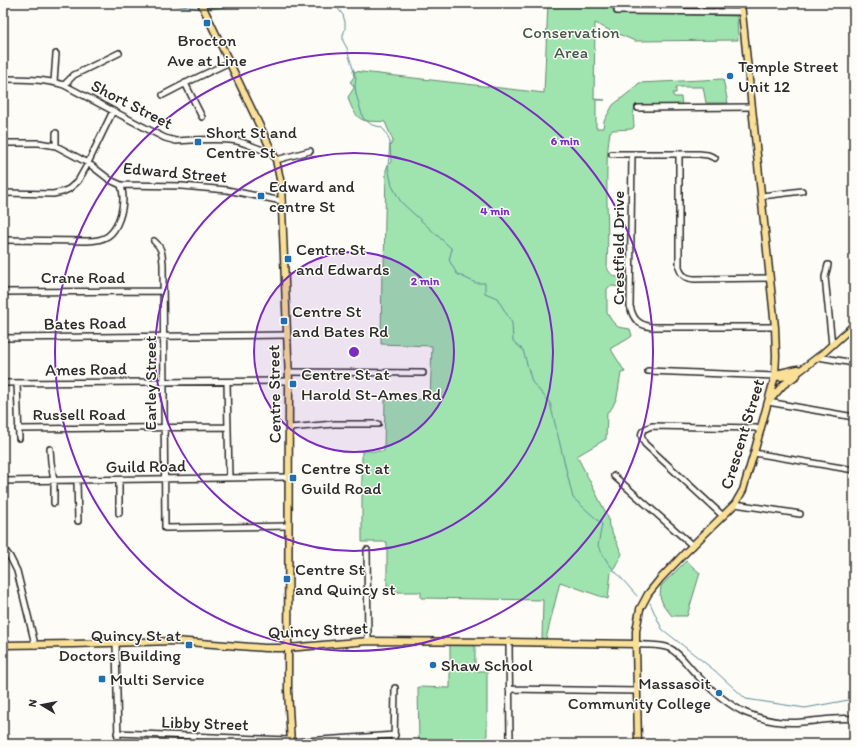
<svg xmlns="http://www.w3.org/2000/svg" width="857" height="747" font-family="Itim,sans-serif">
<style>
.green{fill:#9fe3af;stroke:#65876d}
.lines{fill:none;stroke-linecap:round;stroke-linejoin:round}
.stream{stroke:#5d8b95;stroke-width:1}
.minor-casing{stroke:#2b2b2b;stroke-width:8}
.major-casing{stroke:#2b2b2b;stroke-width:9}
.minor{stroke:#fdfcf7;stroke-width:5}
.major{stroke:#fadf96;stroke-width:6}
.ring{fill:none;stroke:#7b2cbf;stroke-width:2}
.poi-dot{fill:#1f6fb2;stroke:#fdfcf7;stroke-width:1.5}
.labels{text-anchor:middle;stroke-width:3;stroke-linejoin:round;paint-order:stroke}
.park-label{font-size:17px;fill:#48594c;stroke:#fdfcf7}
.poi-label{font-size:17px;fill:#2b2b2b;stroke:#fdfcf7;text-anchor:start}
.street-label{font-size:17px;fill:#2b2b2b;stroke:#fdfcf7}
.centre{fill:#7b2cbf;stroke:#fdfcf7;stroke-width:2}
.ring-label{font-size:12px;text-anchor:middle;font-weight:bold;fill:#7b2cbf;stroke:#fdfcf7;stroke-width:3;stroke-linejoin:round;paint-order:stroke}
</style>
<rect width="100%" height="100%" fill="#fdfcf7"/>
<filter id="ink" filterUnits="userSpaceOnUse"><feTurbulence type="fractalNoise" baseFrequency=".025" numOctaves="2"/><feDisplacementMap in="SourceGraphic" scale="8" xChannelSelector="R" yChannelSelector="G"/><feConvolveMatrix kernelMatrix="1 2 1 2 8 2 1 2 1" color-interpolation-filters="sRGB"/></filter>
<g filter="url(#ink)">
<path class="green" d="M207,3H255L210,9Z
M548,3H614L613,11L616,14L623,13L737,16L738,40L635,41L609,30L595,23L594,99L605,100H596V128H603L604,121L613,105L632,90L639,83L723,79L728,103H706L703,87H676V93H673V96L675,97H681L682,105L661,107L637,105C631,112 634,119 634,127L632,129L613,130L610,132C606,155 607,179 607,203C608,224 608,246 607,267C611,278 617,277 626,278V287L610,286L607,289V313L612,321L618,327L630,329L632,336C626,341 618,344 611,348L612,351L625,372L621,373L617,397L612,408L610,410L607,412L606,439L577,456L608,517L609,526L622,554L613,570L611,572L608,599L560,582L546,639H542L543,600L421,598V592H387V542H362V451H384L385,400L430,399L432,346L381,344L382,268L384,267L386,170L388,165L391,162L390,146L393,141L385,122C380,121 368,122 363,120C355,117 350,105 348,97L354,88L353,85L350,82L354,77L353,71L544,93Z
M686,561L700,573L687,616H672L664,606L662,602L660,596L661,586Z
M450,645H475V671H487V744H419L418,687L450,688Z"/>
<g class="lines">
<path class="stream" d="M173,3L175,5L201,9
M330,3L336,6L343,15L345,22V29L343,35V41L347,48L349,56L356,78L355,85L356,94L363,118L372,125L381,127L385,131L390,142L388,167L392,186L401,202L452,249L449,260L457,274L476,283H485V293L497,298L512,323L513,341L523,350L532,382L550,403L573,498L602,524L598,546L608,563L637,596
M206,8C212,8 218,7 222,3
M650,603L662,629L714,670L746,699L805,708L854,699"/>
<defs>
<path id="minor" d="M617,11L742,12
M3,79C23,79 44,79 64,85L155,133L165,138L176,141C195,140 218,138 237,141C249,144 260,150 273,153
M54,82L56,54
M185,83L202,117
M64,85L74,75L119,53
M163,95L192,80L230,62
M638,108L752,107
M3,143H39L56,146L88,163L110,180L121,185L182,186L227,190L282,201
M56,146V133
M612,154H699L708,155L715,158
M632,154L630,306C633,319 638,325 652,327H775
M679,154V267C681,276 686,278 694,279L770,278
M276,160L310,151
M3,193L53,194L62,192L69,189L78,181L86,167L113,111
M762,196L802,191
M3,240L87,241C94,241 102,240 108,236C118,229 123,210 123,198C123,194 122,189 121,185
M154,241C162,248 162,253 163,264L165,528L288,526
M828,265L825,277L832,345
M3,292L163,291
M3,338L287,335
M818,357L854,363
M648,371L775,376
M288,372L423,373
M227,382L229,478
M3,383L289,381
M17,383L19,438
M768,402L854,417
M289,428L334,424H378
M18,429L228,427
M50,449L51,462L54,481V503
M754,453L854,470
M614,476L693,546
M119,480V513
M3,481L289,477
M77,481L78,521
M735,504L800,514
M723,516L645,444C639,434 640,430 652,426L756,428L760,431
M3,548L10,557L17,571L33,636L35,645
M367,550L368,641
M116,642L118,744
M509,642L510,744
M636,644C646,646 659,644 669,648C680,653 687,665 695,673C710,689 726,704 746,713C763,720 783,724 802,722C820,721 836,717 854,719
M509,689L637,691
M117,733L288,740L291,742L395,735
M394,744L395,688"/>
<path id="major" d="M201,3L276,160L281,184L289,381L288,690L291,744
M775,376L780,377L789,376L797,373L822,354L854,325
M775,376L780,373L798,369
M770,400L783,385L797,375
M3,645L74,644L175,641L265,648H288L368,641L509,642L636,644
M638,744L636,644V631L640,609L648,594L660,579L683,555L735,504L743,490L754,453L775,376L776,356L775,327L741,3"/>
</defs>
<use href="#minor" class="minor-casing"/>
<use href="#major" class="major-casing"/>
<use href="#minor" class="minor"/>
<use href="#major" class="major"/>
</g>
</g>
<circle cx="354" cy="352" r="100" fill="#7b2cbf" fill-opacity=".12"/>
<g class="ring">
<circle cx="354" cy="352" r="100"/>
<circle cx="354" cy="352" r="199"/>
<circle cx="354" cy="352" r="299"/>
</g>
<g class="poi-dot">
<rect x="203" y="19" width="8" height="8" rx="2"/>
<circle cx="730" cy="76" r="4"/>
<rect x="194" y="138" width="8" height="8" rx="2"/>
<rect x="257" y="192" width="8" height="8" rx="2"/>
<rect x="284" y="255" width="8" height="8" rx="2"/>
<rect x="280" y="317" width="8" height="8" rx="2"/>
<rect x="289" y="380" width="8" height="8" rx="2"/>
<rect x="289" y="474" width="8" height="8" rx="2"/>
<rect x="283" y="575" width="8" height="8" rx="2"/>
<rect x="185" y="641" width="8" height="8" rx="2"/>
<circle cx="433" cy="665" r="4"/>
<rect x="98" y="675" width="8" height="8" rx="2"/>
<circle cx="719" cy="693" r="4"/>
</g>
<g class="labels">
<g class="park-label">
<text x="571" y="38">Conservation<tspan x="571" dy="20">Area</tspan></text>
</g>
<g class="poi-label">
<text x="207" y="46" text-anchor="middle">Brocton<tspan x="207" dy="20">Ave at Line</tspan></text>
<text x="738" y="72">Temple Street<tspan x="738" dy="20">Unit 12</tspan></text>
<text x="206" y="138">Short St and<tspan x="206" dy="20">Centre St</tspan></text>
<text x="269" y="192">Edward and<tspan x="269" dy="20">centre St</tspan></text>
<text x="296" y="255">Centre St<tspan x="296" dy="20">and Edwards</tspan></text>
<text x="292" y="317">Centre St<tspan x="292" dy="20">and Bates Rd</tspan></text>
<text x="301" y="380">Centre St at<tspan x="301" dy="20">Harold St-Ames Rd</tspan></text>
<text x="301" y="474">Centre St at<tspan x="301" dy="20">Guild Road</tspan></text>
<text x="295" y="575">Centre St<tspan x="295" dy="20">and Quincy st</tspan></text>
<text x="181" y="641" text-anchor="end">Quincy St at<tspan x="181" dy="20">Doctors Building</tspan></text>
<text x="441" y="671">Shaw School</text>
<text x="110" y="685">Multi Service</text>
<text x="711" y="689" text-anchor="end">Massasoit<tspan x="711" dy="20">Community College</tspan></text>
</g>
<g class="street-label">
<text transform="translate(132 104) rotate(27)" y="6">Short Street</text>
<text transform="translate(175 172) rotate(5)" y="6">Edward Street</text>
<text transform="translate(618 248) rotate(-90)" y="6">Crestfield Drive</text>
<text x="83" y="283">Crane Road</text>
<text transform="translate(85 323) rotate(-1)" y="6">Bates Road</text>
<text transform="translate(86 369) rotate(-1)" y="6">Ames Road</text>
<text transform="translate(150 383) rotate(-90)" y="6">Earley Street</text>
<text transform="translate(274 394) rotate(-91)" y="6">Centre Street</text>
<text x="79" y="420">Russell Road</text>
<text transform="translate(742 434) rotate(-73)" y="6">Crescent Street</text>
<text transform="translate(146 466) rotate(-1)" y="6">Guild Road</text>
<text transform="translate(318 630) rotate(-3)" y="6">Quincy Street</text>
<text transform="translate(205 723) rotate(2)" y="6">Libby Street</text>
</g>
</g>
<circle cx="354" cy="352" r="6" class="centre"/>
<g class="ring-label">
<text x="565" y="145">6 min</text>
<text x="495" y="215">4 min</text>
<text x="425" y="285">2 min</text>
</g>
<rect width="857" height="747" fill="none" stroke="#fdfcf7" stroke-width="16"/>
<rect x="8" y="8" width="841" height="731" fill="none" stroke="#2b2b2b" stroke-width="1.5" filter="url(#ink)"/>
<g transform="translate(42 705) rotate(280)" stroke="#fdfcf7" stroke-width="3" paint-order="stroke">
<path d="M0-3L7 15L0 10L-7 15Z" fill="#2b2b2b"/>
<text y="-6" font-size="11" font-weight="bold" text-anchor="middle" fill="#2b2b2b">N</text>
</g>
</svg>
